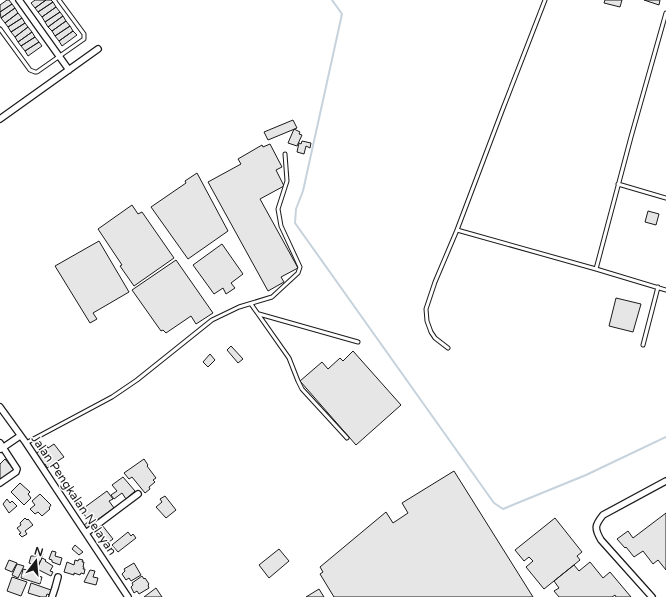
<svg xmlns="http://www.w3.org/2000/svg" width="666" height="597" font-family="'Varela Round',sans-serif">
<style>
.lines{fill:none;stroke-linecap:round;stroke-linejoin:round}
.stream{stroke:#c6d2dc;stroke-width:2}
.building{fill:#e6e6e6;stroke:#1a1a1a}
.service-casing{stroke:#1a1a1a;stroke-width:5}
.minor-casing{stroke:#1a1a1a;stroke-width:8}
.service{stroke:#fff;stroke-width:3}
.minor{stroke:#fff;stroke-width:5.5}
.labels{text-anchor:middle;stroke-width:3;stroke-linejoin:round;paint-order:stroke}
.street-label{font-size:12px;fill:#1a1a1a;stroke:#fff}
</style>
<rect width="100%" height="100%" fill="#fff"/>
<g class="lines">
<path class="stream" d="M332,0L342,14L303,191L296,209L295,223L494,503L503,509L586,475L666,437"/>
</g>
<path class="building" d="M7,0H9L12,4L0,12V5Z
M35,0H46L35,8L31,3Z
M46,0H51L53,2L38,12L35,8Z
M605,0H622L620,7L604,3Z
M644,0H660L659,5Z
M53,2L56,7L42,17L38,12Z
M12,4L15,8L1,18L0,12Z
M56,7L60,12L45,22L42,17Z
M15,8L18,13L5,23L1,18Z
M60,12L63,16L48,27L45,22Z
M18,13L22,18L8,27L5,23Z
M63,16L66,21L52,31L48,27Z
M22,18L25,23L11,32L8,27Z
M66,21L70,26L55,36L52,31Z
M25,23L28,27L15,37L11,32Z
M70,26L73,31L59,41L55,36Z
M28,27L32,32L18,42L15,37Z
M73,31L77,35L62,46L59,41Z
M32,32L35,37L21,46L18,42Z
M35,37L39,42L25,51L21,46Z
M39,42L42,46L28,56L25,51Z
M293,120L297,128L268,140L264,132Z
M294,129L300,132L299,134L302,135L297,146L288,143Z
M302,141L311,143L310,148L306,146L304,154L297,152L299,143L301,144Z
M270,144L282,167L276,170L284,186L260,199L298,268L281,277L284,282L268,291L208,182L241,164L238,159L262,145L263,147Z
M197,173L228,231L188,259L151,207L186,183L185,181Z
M132,205L138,214L142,212L174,258L134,286L120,266L122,265L98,229Z
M648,211L659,214L656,225L645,222Z
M99,241L129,292L93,313L97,319L90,323L55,266Z
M222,244L243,274L231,283L235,288L226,294L223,288L214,294L193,265Z
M176,260L213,313L196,324L191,316L166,333L163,330L161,331L132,290Z
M616,298L641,304L633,332L609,326Z
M231,346L243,359L238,363L227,350Z
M353,351L401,405L356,445L300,381L322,362L328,369L340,358L343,361Z
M210,354L215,360L208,367L203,362Z
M54,444L64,457L47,468L45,464L42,466L35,454L47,446L48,448Z
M5,459L15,471L2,481L0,478V464Z
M144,459L148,465L147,466L156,478L153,480L155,482L149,487L150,489L145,493L132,477L129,479L124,473Z
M454,471L533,597H334L320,574L323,572L320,567L386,512L393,523L408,513L402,503Z
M123,477L135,491L126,499L122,493L114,499L111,495L117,491L112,485Z
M20,483L30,492L28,494L31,498L24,505L11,492Z
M107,491L113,499L109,501L114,508L90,525L91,527L86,530L83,526L89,521L81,510Z
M40,494L51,505L49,508L50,509L42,516L38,512L35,514L30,509L35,505L32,501Z
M165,496L176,510L166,518L156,507L162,502L160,499Z
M7,499L10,503L12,501L17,506L9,513L3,504Z
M666,513V570L658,560L653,564L643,551L634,557L626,547L625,548L617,539L628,531L633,538Z
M25,518L27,520L28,519L33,525L25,531L27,534L22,537L19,534L21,533L17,528L21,525L20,523Z
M555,518L582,552L577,556L580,560L544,589L526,567L533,561L529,557L524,561L515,550Z
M102,525L113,539L105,545L95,531Z
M128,532L131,536L133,534L136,538L118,552L112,545Z
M75,545L83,552L79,555L72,549Z
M279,549L289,561L269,578L259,565Z
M52,551L56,552L55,556L62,558L60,565L52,562V560L49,559Z
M38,552L43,554L37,569L31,567L32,564L29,563L31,556H37Z
M42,558L46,560L45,561L53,566L50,571L53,572L51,576L37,569Z
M79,559L83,560L82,562H84L83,567H84L83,569H85L84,574L81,573L80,575L74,573V575L64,572L67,562L74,565L75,560L78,561Z
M9,560L17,563L12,572L5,569Z
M590,562L603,578L610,572L631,597H616L615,595L612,597H559L554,591L559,588L554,581L574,565L579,571Z
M134,563L141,575L131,581L129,578L126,580L122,574L125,571L124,569Z
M17,564L24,566L18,578L12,575Z
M23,569L39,573L38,576L42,577L40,584L21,578Z
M90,570L95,571L93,577L98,578L96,585L84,582Z
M142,576L144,579L145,578L149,584L148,585L149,588L139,594L137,591L134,593L131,587L133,585L132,583Z
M12,577L27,582L21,596L7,591Z
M31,583L51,590L50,595L47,594L46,597H41L28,593Z
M156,588L162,597H144Z
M319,589L324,597H306Z"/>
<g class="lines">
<defs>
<path id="service" d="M545,0L502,111L457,230L596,269
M666,13L631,137L596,269L666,290
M0,29L30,70L35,72H37L84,39V34L59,0
M618,184L666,198
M251,304L289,358L298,381L302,389L347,438
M259,314L358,342
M643,345L658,287
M448,348L435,338L431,332L427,321L426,309L435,282L457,230
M26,443L112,397L137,380L212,320L239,307L272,297L298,273L300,267L281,226L278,209L287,181L285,154"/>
<path id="minor" d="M19,0L69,70
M0,119L98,49
M0,407L26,443L128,597
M0,443L17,469L16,472L0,483
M1,449L20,436
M86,533L138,494
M52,597L55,588L58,577
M652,597L601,540C594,528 595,525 603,515L666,481"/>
</defs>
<use href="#service" class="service-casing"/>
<use href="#minor" class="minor-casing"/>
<use href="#service" class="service"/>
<use href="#minor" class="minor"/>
</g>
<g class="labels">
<g class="street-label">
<text transform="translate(74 495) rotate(56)" y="4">Jalan Pengkalan Nelayan</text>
</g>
</g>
<g transform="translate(36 561) rotate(16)" stroke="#ffffff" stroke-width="3" paint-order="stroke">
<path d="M0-3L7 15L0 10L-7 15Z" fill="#1a1a1a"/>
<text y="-6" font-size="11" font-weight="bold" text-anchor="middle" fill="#1a1a1a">N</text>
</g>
</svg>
